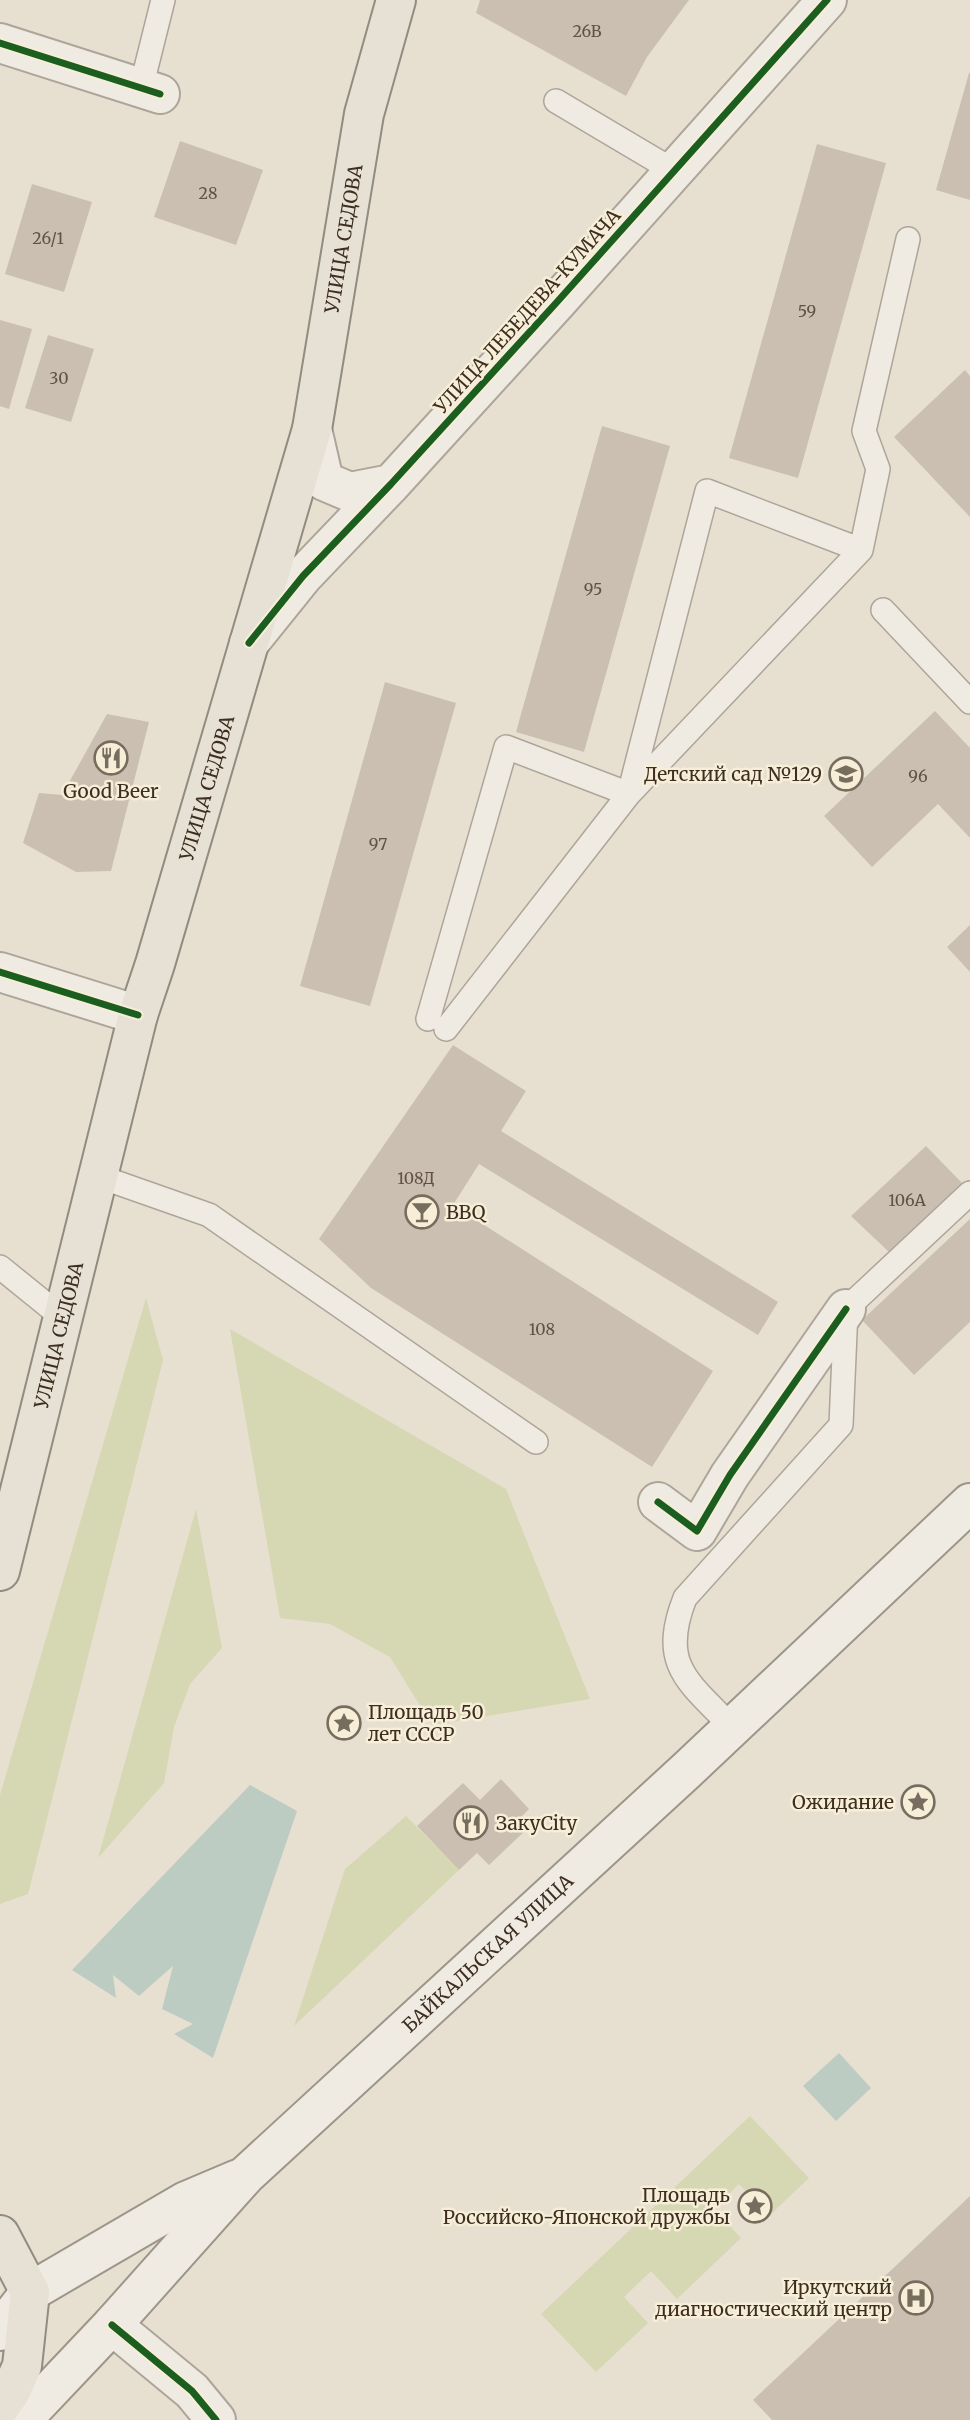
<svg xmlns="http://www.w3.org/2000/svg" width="970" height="2420" font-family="Merriweather,serif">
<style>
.green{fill:#d6d7b3}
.water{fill:#bcccc2}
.building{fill:#cbbfb2}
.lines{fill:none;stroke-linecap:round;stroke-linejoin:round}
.service-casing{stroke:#ada599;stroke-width:26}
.minor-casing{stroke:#ada599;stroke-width:42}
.tertiary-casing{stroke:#ada599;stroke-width:42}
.secondary-casing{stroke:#9c958a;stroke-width:42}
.primary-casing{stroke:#928b80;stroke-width:42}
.service{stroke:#efebe3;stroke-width:23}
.minor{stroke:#efebe3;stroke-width:38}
.tertiary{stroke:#efebe3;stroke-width:38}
.secondary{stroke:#efebe3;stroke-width:38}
.primary{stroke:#e6e1d4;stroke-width:38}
.cycleway-casing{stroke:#f7eed8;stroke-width:11}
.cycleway{stroke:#1b5e20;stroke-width:7}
.labels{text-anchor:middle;stroke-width:5;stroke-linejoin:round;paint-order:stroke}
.number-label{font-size:16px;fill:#605244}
.street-label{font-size:19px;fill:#3d2e20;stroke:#f7eed8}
.poi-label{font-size:19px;fill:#3d2e20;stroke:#f7eed8;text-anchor:end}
</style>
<rect width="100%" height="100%" fill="#e7e0d1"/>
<path class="green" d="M146,1298L163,1360L28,1894L0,1904V1795Z
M230,1329L506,1489L590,1699L432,1725L390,1657L330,1624L280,1618Z
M196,1509L222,1648L190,1684L174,1727L164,1783L98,1858Z
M406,1816L459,1870L294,2026L345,1869Z
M750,2116L809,2178L769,2216L739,2184L714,2209L741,2238L677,2299L651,2271L624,2297L648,2323L596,2372L541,2314Z"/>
<path class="water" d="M250,1785L297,1811L213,2058L174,2034L193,2024L162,2009L173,1966L139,1996L113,1975L116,1998L72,1970Z
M839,2053L871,2088L836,2121L803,2086Z"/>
<path class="building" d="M480,0H689L647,57L626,96L476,13Z
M969,73H970V200L936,190Z
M180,141L263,170L236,245L154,217Z
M817,144L886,163L798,478L729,458Z
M32,184L92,202L64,292L5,274Z
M0,320L32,329L9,409L0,406Z
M48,335L94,349L71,422L25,408Z
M965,370L970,376V517L894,437Z
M602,426L670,446L584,752L516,732Z
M385,682L456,703L370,1006L300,986Z
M935,711L970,748V838L938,804L872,867L824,816Z
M107,714L149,722L111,871L76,872L23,843L39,793L62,795Z
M970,925V972L947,947Z
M453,1045L526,1091L501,1131L778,1302L758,1335L479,1164L453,1205L713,1371L652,1467L371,1288L319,1239Z
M926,1146L963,1184L890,1253L851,1216Z
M970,1219V1322L914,1375L862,1320Z
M501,1779L529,1809L518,1820L527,1829L489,1865L477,1853L459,1870L417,1826L463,1783L480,1800Z
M970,2196V2420H772L753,2400Z"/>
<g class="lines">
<defs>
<path id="service" d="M141,88L163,0
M556,101L674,171
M707,491L861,550L629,794Z
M861,550L878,469L864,431L908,239
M883,610L970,702
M428,1019L506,747L629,794L446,1029
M98,1176L209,1215L536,1442
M0,1267L63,1318
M731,1726C687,1681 659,1664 685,1598L841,1425L846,1309L970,1193"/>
<path id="minor" d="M0,43L160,94
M312,429L324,481L350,492L391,484
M249,643L303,576L391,484L557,302L827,0
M658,1502L697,1531L730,1475L846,1309
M112,2325L192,2391L216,2420"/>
<path id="tertiary" d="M0,972L138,1015"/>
<g id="secondary">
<path d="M0,2331L30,2292L186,2201L238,2179"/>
<path id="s1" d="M22,2420L112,2325L246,2175L686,1771L970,1503"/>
</g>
<g id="primary">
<path id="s2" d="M0,1571L138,1015L155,964L312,429L364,114L396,0"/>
<path d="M0,2235L30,2292L22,2366L11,2391L0,2407"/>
</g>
</defs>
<use href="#service" class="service-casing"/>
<use href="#minor" class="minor-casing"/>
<use href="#tertiary" class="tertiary-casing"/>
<use href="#secondary" class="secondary-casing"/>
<use href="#primary" class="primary-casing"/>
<use href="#service" class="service"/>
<use href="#minor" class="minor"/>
<use href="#tertiary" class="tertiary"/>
<use href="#secondary" class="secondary"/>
<use href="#primary" class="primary"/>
<defs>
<path id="cycleway" d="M0,43L160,94
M249,643L303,576L391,484L557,302L827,0
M0,972L138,1015
M658,1502L697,1531L730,1475L846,1309
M112,2325L192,2391L216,2420"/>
</defs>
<use href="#cycleway" class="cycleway-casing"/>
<use href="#cycleway" class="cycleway"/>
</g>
<defs>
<symbol id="restaurant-ring" viewBox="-11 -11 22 22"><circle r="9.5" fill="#f7eed8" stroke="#786c5e" stroke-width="1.5"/><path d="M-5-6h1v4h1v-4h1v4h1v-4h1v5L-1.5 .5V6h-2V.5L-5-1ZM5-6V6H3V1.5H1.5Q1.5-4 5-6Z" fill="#786c5e"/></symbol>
<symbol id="school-ring" viewBox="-11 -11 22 22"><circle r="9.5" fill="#f7eed8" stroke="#786c5e" stroke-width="1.5"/><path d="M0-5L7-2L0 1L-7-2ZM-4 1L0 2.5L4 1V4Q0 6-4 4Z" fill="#786c5e"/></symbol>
<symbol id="bar-ring" viewBox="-11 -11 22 22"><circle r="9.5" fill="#f7eed8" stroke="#786c5e" stroke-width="1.5"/><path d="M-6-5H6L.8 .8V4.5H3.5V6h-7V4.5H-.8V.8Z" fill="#786c5e"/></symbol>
<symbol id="sight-ring" viewBox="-11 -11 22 22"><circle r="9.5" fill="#f7eed8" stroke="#786c5e" stroke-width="1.5"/><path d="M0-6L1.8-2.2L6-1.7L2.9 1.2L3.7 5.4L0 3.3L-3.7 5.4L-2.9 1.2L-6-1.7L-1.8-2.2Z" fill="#786c5e"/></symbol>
<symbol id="hospital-ring" viewBox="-11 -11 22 22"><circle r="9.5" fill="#f7eed8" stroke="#786c5e" stroke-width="1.5"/><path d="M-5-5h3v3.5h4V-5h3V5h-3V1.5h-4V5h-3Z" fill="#786c5e"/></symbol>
</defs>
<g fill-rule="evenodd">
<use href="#restaurant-ring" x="92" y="739" width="38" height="38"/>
<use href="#school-ring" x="827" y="755" width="38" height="38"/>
<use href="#bar-ring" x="403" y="1193" width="38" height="38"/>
<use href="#sight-ring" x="325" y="1704" width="38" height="38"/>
<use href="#sight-ring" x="899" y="1783" width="38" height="38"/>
<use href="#restaurant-ring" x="452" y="1804" width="38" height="38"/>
<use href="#sight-ring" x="736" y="2187" width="38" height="38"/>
<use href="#hospital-ring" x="897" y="2279" width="38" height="38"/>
</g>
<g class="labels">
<g class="number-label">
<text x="587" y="37">26В</text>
<text x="208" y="199">28</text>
<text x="48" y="244">26/1</text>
<text x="807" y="317">59</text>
<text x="59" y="384">30</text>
<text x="593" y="595">95</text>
<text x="918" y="782">96</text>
<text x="378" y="850">97</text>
<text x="416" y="1184">108Д</text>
<text x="907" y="1206">106А</text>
<text x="542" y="1335">108</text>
</g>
<g class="street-label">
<text dy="7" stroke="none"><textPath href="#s2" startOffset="1377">УЛИЦА СЕДОВА</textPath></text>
<text transform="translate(527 311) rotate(-48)" y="7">УЛИЦА ЛЕБЕДЕВА-КУМАЧА</text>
<text dy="7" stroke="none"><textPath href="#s2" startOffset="810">УЛИЦА СЕДОВА</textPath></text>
<text dy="7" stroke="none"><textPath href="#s2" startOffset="243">УЛИЦА СЕДОВА</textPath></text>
<text dy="7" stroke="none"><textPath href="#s1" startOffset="660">БАЙКАЛЬСКАЯ УЛИЦА</textPath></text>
</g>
<g class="poi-label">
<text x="822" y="781">Детский сад №129</text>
<text x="111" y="798" text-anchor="middle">Good Beer</text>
<text x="446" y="1219" text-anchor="start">BBQ</text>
<text x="368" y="1719" text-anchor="start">Площадь 50<tspan x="368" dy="22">лет СССР</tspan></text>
<text x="894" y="1809">Ожидание</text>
<text x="496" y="1830" text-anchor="start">ЗакуCity</text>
<text x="730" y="2202">Площадь<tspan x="730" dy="22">Российско-Японской дружбы</tspan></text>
<text x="892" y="2294">Иркутский<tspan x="892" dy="22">диагностический центр</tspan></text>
</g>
</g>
</svg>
